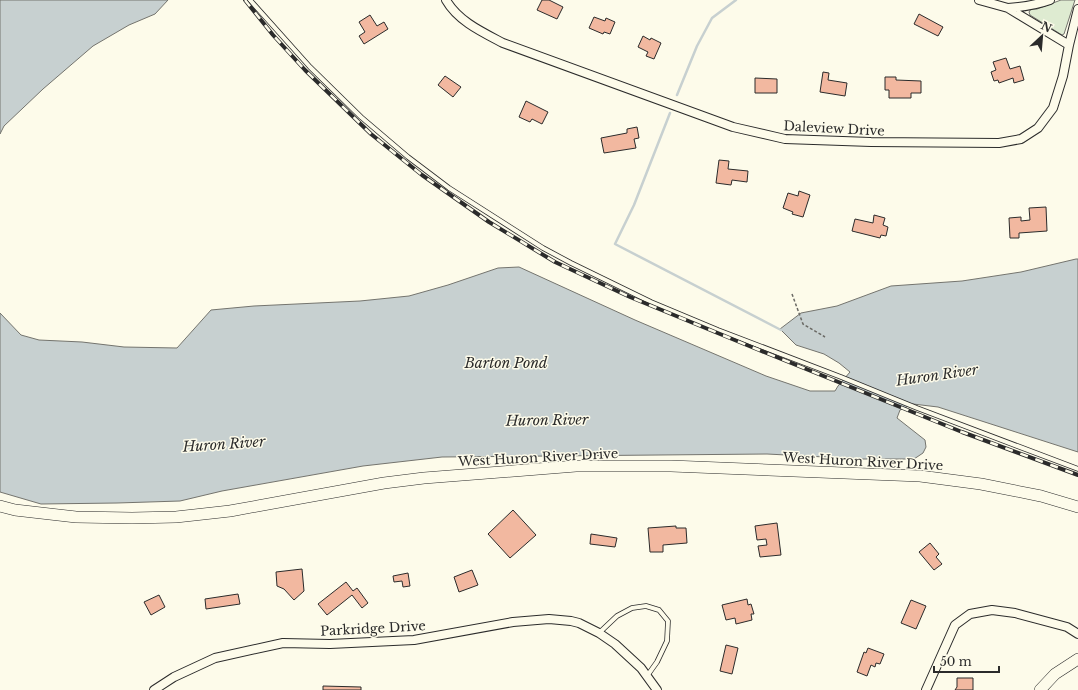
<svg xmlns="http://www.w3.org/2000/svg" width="1078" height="690" font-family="'Libre Baskerville',serif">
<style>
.green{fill:#deebd1;stroke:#74746e}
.water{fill:#c7d0d0;stroke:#74746e}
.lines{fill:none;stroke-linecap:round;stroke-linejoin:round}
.stream{stroke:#c7d0d0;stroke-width:2.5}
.building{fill:#f2b8a0;stroke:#2b2b2b}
.lane-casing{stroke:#2b2b2b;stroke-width:5.5}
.street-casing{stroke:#2b2b2b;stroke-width:10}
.secondary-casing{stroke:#2b2b2b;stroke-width:12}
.path{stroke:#6a6964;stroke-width:1.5;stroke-dasharray:3 2;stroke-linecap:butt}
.lane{stroke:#fdfbea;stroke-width:4}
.street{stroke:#fdfbea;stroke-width:8}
.secondary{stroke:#fdfbea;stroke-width:11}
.rail-casing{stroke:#2b2b2b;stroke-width:4}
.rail{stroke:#fdfbea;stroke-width:2.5;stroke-dasharray:8;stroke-linecap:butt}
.labels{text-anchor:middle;stroke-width:3;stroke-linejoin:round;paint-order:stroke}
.street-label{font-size:13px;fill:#2b2b2b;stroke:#fdfbea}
.water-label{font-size:14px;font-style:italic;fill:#2b2b2b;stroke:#fdfbea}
</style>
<rect width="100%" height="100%" fill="#fdfbea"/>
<path class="green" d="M1061,0H1075L1064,34L1062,35L1030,15L1029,12L1031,9H1037Z"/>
<path class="water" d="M0,0H168L155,14L129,25L93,46L43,89L4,126L0,134Z
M1076,259H1078V452L938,407L913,404L900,410L897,418L925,440L926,447L923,453L914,459H863L767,454L442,457L363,466L222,491L180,501L117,503L41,504L0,492V313L21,335L39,340L82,342L124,347L177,348L211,310L254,306L360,301L409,296L448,285L498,268L519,267L635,320L766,376L810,391H835L838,386L850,372L839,363L824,354L796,345L780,329L801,313L837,306L891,286L962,281L1021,272Z"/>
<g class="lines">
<path class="stream" d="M677,95L697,46L712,18L736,0
M670,113L634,205L615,244L781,330"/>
</g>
<path class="building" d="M542,0H549L563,7L557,19L537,10Z
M919,14L943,27L938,36L914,24Z
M370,15L377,26L384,22L388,29L364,44L359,36L365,32L359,22Z
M594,17L605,21L606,18L615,22L610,34L604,32L603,34L589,28Z
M643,36L650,40L651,38L661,43L654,59L646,56L648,52L638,47Z
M1006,58L1010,69L1020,66L1024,80L1014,83L1013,78L999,83L998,80L994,81L991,72L996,70L993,62Z
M823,72L829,73L828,80L847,83L845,96L820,92Z
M445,76L461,87L453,97L438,85Z
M885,77H896V80L921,81V93H911V98H889V90H885Z
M755,78L777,79V93H755Z
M526,101L548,112L542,124L532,119L530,122L519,117Z
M637,127L639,138L634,139L636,148L604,153L601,138L627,133V129Z
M719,160L729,161L728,169L748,171L747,182L732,180L731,185L716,183Z
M799,191L810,195L803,217L792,214L793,212L783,208L788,193L798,196Z
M1046,207L1047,231L1019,233V238H1010L1009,218L1021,217V221L1030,220L1029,208Z
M874,215L885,218L883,225L888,227L886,236L881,235L880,238L852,231L855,219L873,223Z
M513,510L536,535L510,558L488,534Z
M777,523L781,555L760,557L758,546L767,545L766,539L757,540L755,526Z
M676,526V528H686L687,543L663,545V552H650L648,528Z
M591,534L617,538L615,547L590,544Z
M930,543L939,554L936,557L942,564L934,570L919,552Z
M302,569L304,591L294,600L284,589L277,586L276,572Z
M472,570L478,585L459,592L454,577Z
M408,573L410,586L403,587L402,581L394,582L393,576Z
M346,582L353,591L357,588L368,603L362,608L352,595L327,615L318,604Z
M238,594L240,604L206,609L205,599Z
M159,595L165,607L151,615L144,602Z
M747,599L748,605L751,604L754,614H751L752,620L736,624L735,618L726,620L722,605Z
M911,600L926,606L916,629L901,623Z
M726,645L738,648L732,674L720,671Z
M868,648L884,654L880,664L876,663L875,667L871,665L867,676L857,672L864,652L866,653Z
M957,678H973V690H955L957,687Z
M323,686L361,687V690H323Z"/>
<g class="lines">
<defs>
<path id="lane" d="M250,0L310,67L361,117L408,157L449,188L543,248L571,263L651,302L718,330L841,377L917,408L1078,469
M599,633L617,616L632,608L646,606L659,610L668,621L667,641L657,662L647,676"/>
<path id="street" d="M446,0C458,21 482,32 503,43L733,127L785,139L871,142L999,143L1021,139L1038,128L1053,108L1063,76L1069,45L1078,9
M979,0L1008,8L1069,45
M1008,8C1023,7 1036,5 1050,0
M154,690L174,677L215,658L283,643L330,644L414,640L513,622L549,619L571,621L579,623L599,633L615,644L641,668L657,690
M926,690L955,625L970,614L992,610L1015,613L1067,627L1078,634"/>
<path id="secondary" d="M0,506L15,510L76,517L132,518L176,517L230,511L384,483L424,478L576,466H671L920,476L981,484L1041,496L1078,507
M1040,690L1055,674L1078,659"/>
</defs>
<use href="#lane" class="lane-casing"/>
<use href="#street" class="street-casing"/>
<use href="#secondary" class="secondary-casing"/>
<path class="path" d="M792,294L803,324L825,337"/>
<use href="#lane" class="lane"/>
<use href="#street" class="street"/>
<use href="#secondary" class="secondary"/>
<defs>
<path id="rail" d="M245,0L273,35L305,70L371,134L422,175L489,222L555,262L630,297L759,350L962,432L1078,475"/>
</defs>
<use href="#rail" class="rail-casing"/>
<use href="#rail" class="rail"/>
</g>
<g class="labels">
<g class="street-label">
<text transform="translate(834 128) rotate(3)" y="5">Daleview Drive</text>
<text transform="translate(538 457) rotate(-3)" y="5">West Huron River Drive</text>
<text transform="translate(863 461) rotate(3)" y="5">West Huron River Drive</text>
<text transform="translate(373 628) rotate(-3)" y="5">Parkridge Drive</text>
</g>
<g class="water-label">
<text x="506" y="368">Barton Pond</text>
<text transform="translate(937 375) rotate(-8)" y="5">Huron River</text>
<text transform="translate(547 420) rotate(-1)" y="5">Huron River</text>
<text transform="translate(224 444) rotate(-4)" y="5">Huron River</text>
</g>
</g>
<g transform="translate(1042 36) rotate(26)" stroke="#fdfbea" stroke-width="3" paint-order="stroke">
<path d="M0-3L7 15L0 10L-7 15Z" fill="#2b2b2b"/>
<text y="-6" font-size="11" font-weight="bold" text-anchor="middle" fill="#2b2b2b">N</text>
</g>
<path d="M934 666v6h65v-6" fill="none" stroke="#2b2b2b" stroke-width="2"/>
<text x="940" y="666" font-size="12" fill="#2b2b2b" stroke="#fdfbea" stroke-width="3" paint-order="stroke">50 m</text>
</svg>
